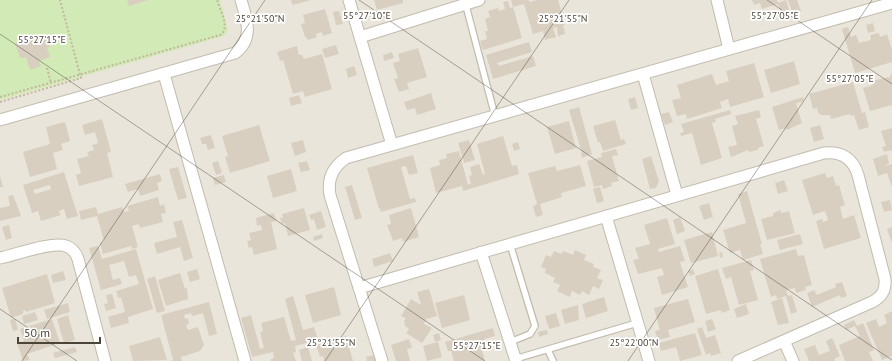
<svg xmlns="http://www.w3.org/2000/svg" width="892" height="361" font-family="'PT Sans',sans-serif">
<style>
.residential{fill:#eae5da}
.green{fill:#d2eab5}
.building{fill:#d8cfc1;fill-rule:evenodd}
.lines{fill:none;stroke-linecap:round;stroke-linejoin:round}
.lane-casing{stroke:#c2bbae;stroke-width:8}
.street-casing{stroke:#c2bbae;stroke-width:13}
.path{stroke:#c4b79f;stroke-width:2;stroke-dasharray:2 2;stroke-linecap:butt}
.lane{stroke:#fff;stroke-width:5.5}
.street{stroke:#fff;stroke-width:11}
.ticks{fill:none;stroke:#4b4439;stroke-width:1;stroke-opacity:0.45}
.ticks-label{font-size:10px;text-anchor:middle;fill:#4b4439;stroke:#fff;stroke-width:3.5;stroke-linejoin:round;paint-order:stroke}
</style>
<rect width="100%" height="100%" fill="#f6f3ec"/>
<path class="residential" d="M0,0H892V361H0Z"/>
<path class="green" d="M0,0H220L228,30L224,36L0,100Z"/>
<path class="building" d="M127,0H148L129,6Z
M291,0H311L292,5Z
M374,0H403V3L377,10Z
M511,0H529V2L538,0H558L565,25H563L565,34L558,36L557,27L553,28L556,37L545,40L543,31L533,34L524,4L513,7Z
M752,0H777L778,3L786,0L791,16L783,18L778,4L762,9L760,3L754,5Z
M788,0H797L801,11L793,14Z
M508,1L510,8L513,7L522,38L483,50L480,41L487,39L485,31H488L485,19L490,17L488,11L498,8L499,11L505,9L503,2Z
M325,9L332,33L323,36L322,32L316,34L317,37L308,40L306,37H305L301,24L305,23L303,15Z
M339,11L343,24L336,25L333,12Z
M873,23L875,31L868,33L866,25Z
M848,27L851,37L856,35L859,43L871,40L870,35L879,33L880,37L887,34L892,50V62L855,73L842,29Z
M47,37L50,47L47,48L50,57L39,61L41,66L30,70L26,57L20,58L15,43L31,38L33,41Z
M529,42L532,52L497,63L499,66L533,56L536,66L493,79L486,55Z
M336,45L339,54L325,58L322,49Z
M297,46L299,55H302L304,59L322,54L332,89L305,97L303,91L293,94L283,60L280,61L277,52Z
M418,48L427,77L407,83L409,89L399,92L394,79L398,78L393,63L400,61L398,54Z
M392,52L394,58L384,61L383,55Z
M794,61L800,84L771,93L764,70Z
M754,63L764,97L730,107L728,99L720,102L722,108L687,119L686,114L677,116L672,100L681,98L677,85L712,74L716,85L729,81L726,71Z
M354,66L357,75L348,78L346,69Z
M892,72V105L870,111L863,88L873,85L871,81L890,77Z
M853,82L862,113L865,112L869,127L859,130L854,115L851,116L850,114L831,119L830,115H821L818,112L817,108L813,109L809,94Z
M431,93L436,109L417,115L415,108L407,110L404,102Z
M299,95L302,103L291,106L289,98Z
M635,97L638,108L631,110L628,99Z
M803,97L804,101L796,103L802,123L787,130L786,128L779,130L772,107Z
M579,107L592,154L582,158L581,153H582L569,110Z
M730,110L731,114L715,119L716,122L712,123L722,158L701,165L692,133L681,136L680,133L684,132L681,124Z
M759,110L761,117L756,119L764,146L758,148V150L749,152L748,150L731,157L728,147L737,145L732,126L738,124L735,116Z
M669,112L673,122L665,125L661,114Z
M102,119L111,152L107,153L113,177L79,186L76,175L81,173L77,159L89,156L87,152L94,150L92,145L98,143L95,132L85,135L82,125Z
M615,120L621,140L624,139L626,144L603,151L600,142L598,143L593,126Z
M569,121L576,148L555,154L547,127Z
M65,122L70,141L61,144L63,150L53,153L57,169L30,177L23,152L50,144L46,127Z
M259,125L270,161L230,173L225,157L228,156L222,136Z
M820,125L824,139L814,142L810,128Z
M892,128V150L884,152L882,147L886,146L881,131Z
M211,135L215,148L208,150L206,144H202L200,138Z
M503,136L512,166L517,165L519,174L463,191L462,186L436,193L430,168L440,165L439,160L447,158L446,154L459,151L468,185L471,183L469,176L472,175L470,167L479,164L483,175L485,174L477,144Z
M303,140L306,152L295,156L291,143Z
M469,140L475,160L464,163L458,143Z
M518,142L520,149L514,151L512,144Z
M616,149L618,155L612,156L619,181L611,183L612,186L603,189L602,185L594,187L587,161L602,157L601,153Z
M887,154L889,163L885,166L892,164V187L887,173L878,176L873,159Z
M413,155L418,173L409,175L406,166L401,167L410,199L415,198L416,202L381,212L380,208L379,209L367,168Z
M651,156L659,181L656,188L650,189L642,159Z
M218,161L222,173L216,175L212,163Z
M307,161L310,170L301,172L298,163Z
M580,165L586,186L561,193L562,197L540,204L543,215L536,217L533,206L537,204L528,173L555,166L557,171Z
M178,167L187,198L178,200L169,169Z
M291,169L297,191L273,198L267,176Z
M64,172L78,216L67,219L64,209L59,211L61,215L41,221L38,211L32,213L23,185ZM50,185L51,189L35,194L33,190Z
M825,173L827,178L833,176L836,186L839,185L845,205L840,207L843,219L854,215L861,238L824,249L816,221L822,219L823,222L828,220L825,211L813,215L802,180Z
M160,174L162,181L157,183L159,190L140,196L138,189L128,192L125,184Z
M224,175L226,182L215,185L213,178Z
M0,176L3,187H0Z
M784,180L788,191L778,194L775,183Z
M352,185L362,218L355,220L345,187Z
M600,187L604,201L597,203L593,189Z
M747,191L762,244H760L763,254L743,260L740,250L730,253L723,230L746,223L738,194Z
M13,195L21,216L0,221V208L10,206L8,196Z
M158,197L160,206L164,204L166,213L161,214L163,222L140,228L139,224L132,226L138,247L132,249L131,246L103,254L100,243L104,241L97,216L81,220L79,211L96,207L98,214L122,207L124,212L129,211L127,206Z
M890,200L892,210L884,212L881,202Z
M709,203L713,217L704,220L699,206Z
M304,208L310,230L288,236L285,223L282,224L280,218H283L282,214Z
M411,208L419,237L403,242L402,238L393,241L387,225L391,224L389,215Z
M781,210V213L789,211L795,233L767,240L761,219L773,216V213Z
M321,211L326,227L317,230L314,219L311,220L309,215Z
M274,213L276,221L271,222L277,249L254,255L252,247L249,248L247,241L251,240L249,233L262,230L261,225L257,226L256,218Z
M680,217L685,231L677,234L673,220Z
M667,218L675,244L658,249L659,252L680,246L685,261L680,262L688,287L662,295L657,277L664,275L662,268L638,274L633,260L639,259L635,248L650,244L644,225Z
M182,220L193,258L184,261L180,247L157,254L154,243L177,237L173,222Z
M9,225L12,238L6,240L2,227Z
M892,227V243L887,229Z
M712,232L718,256L691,263L684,240Z
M322,234L323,238L314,241L313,237Z
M800,234L803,244L780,250L777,240Z
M98,246L102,259L136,249L153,309L128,317L129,323L111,328L108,317L125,312L121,297L118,298L116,291L139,284L136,275L129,277L124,261L109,265L113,280L120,278L122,284L101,290L89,248Z
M796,249L798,256L804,255L812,285L805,287L806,290L796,293L795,288L786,290L788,296L792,295L797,312L791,314L786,296L777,299L776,295L771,297L760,259Z
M575,250L586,255L584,260L594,264L593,267L601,270L597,278L603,280L599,289L593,286L589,295L582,291L580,295L572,291L570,297L557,291L560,285L553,282L555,278L545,273L546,269L541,267L546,255L551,257L554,251L562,254L563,251L573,255Z
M722,252L723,257L720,258L719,253Z
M390,253L393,261L374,267L372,259Z
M751,260L754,270L750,271L758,300L739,305L731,277L726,279L722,268Z
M197,269L200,279L190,282L187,272Z
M693,269L695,274L690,276L688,271Z
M718,269L730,310L722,313L721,310L706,314L695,276Z
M63,271L66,280L53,283L51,275Z
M180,273L185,289L187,288L188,299L166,306L158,280Z
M47,274L55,303L26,312L25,310L23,311V314L11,318L2,288Z
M155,276L165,311L157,313L147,279Z
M842,282L847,296L841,298L840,295L812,307L807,293L814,290L817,295L836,287L835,284Z
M334,287L341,315L313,323L305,295Z
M429,289L437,316L426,319L424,324L432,328L422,343L406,333L409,329L405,326L404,321L406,318L401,316L411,299L421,305L417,292Z
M112,294L116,308L106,311L104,304L108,303L106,295Z
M464,295L470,320L442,328L435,303Z
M293,296L303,330L314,327L318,340L295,346L296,352L293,353L296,361H271V359L274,358L273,352L252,357L241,318L251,315L260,349L264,348L260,332L263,331L261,323L284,317L291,341L296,340L285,299Z
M604,297L608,311L586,318L582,304Z
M782,298L789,323L778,325L771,302Z
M688,299L695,322L668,330L670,337L658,340L655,331L660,330L654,308Z
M209,302L217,334L209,336L203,313L192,316L191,313L184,315L185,319L188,318L189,324L186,325L188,330L198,327L204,345L200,351L175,359L181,357L182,361H170L173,360L161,315Z
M68,303L70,312L47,319L44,310Z
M746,304L749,314L737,318L734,309Z
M578,305L579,320L565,324L561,310Z
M892,311V356L882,360L866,323L876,319L879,327L887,323L884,315Z
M35,312L38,320L24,324L22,316Z
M556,313L560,326L549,329L545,316Z
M68,315L75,340L64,343L57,319Z
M15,318L18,330L13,331L10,320Z
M52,319L60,343L27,354L30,360L23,361L17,343L24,341L20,329Z
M712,319L716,329L708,332L705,321Z
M854,320L857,326L863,323L874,350L869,352L873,361H845L839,345L860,336L855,326L846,330L844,325Z
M702,327L706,338L715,335L721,353L711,356L710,353L706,355L697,329Z
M493,328L495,336L484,339L486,344L481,346L485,361H454L451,351H448L445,342Z
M547,330L548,334L539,337L538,332Z
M439,333L441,340L435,342L433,335Z
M695,333L702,355L680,361L676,347L661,351L659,343Z
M346,336L353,361H324L323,356L320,357L316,345Z
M160,337L167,360L133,361L129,346Z
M832,338L840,356L834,359L835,361H809L804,349L815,345L819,355L830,351L826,341Z
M409,339L412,348L407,349L410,361H396L391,345Z
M438,342L442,357L427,361L423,346Z
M75,347L77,352L55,358L53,353Z
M308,347L312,361H302L299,350Z
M374,355L376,361H367L366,357Z"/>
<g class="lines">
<defs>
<path id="lane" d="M465,2L495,116
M510,342L530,334L535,326L510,244
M548,350L553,361
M515,359L637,323"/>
<path id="street" d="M349,0L392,145
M717,0L729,49
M360,37L479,0
M164,74L245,361
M643,74L677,195
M0,120L235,53C254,39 247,20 241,0
M606,216L649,361
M481,252L516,361
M0,258C15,255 52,241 66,246C72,248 76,253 78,259L105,361
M359,288L824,153C841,151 853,158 858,175L885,279C886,290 882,297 872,302L738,361
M784,341L793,361
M382,361L330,195C327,179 333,167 346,158L892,3"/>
</defs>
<use href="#lane" class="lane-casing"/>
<use href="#street" class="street-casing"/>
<path class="path" d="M47,68L51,83
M0,97L220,35C231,29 220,10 217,0
M0,102L81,78L60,0"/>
<use href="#lane" class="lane"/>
<use href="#street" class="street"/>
</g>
<path class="ticks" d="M359,0L892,360M767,0L892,84M0,34L485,361M0,309L77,361M22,361L265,0M325,361L569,0M628,361L872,0"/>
<g class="ticks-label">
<text x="367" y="19">55°27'10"E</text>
<text x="775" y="19">55°27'05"E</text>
<text x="260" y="22">25°21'50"N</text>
<text x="563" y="22">25°21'55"N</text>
<text x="42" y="43">55°27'15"E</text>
<text x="850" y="82">55°27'05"E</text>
<text x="331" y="346">25°21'55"N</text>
<text x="634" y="346">25°22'00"N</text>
<text x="477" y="349">55°27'15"E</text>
</g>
<path d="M18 337v6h82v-6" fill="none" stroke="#4b4439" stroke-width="2"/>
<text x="24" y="337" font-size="12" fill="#4b4439" stroke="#ffffff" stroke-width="3" paint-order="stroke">50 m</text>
</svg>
